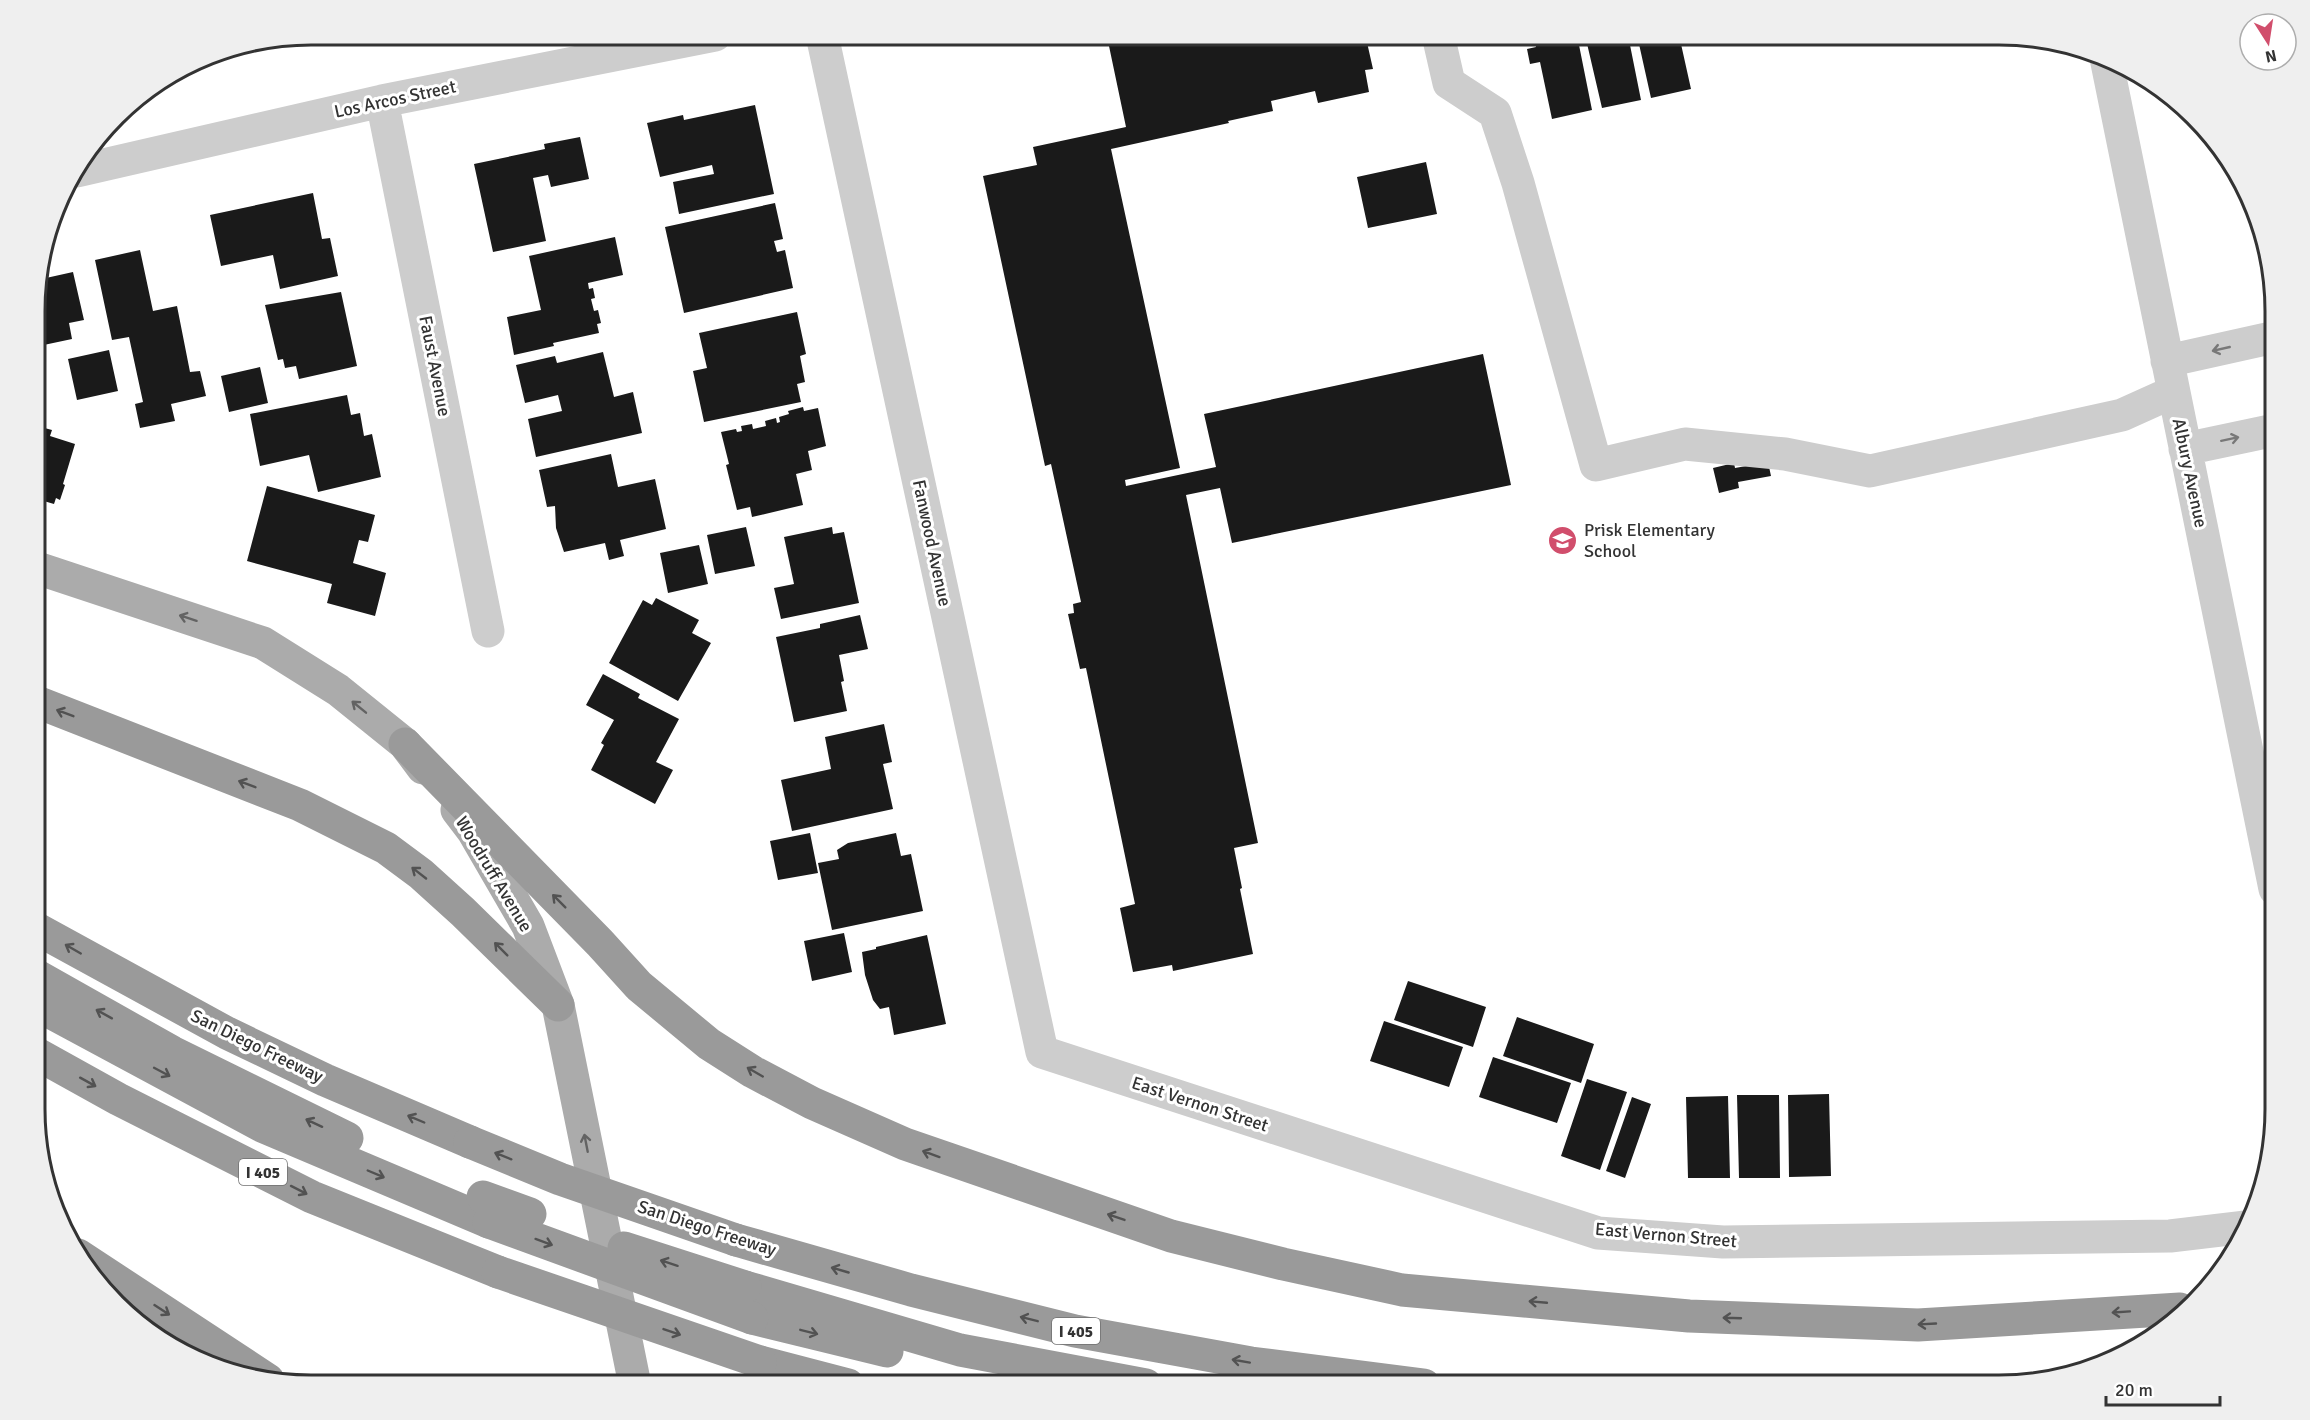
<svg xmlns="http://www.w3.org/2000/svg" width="2310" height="1420" font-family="Signika,sans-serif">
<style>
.building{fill:#1a1a1a}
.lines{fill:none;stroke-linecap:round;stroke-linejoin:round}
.minor{stroke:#cdcdcd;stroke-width:33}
.major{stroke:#ababab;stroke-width:33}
.highway{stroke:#9a9a9a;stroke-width:33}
.highway-bridge{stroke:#9a9a9a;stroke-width:33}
.oneway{stroke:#787878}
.oneway2{stroke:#636363}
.oneway3{stroke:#525252}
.labels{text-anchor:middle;stroke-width:6;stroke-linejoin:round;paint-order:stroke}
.shield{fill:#fff;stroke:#707070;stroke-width:1.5}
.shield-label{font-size:16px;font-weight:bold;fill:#333}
.street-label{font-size:18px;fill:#333;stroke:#fff}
.poi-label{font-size:18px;fill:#333;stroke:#fff;text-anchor:start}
.rim{fill:none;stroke:#333;stroke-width:3}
</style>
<rect width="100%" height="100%" fill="#fff"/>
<path class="building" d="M1130,35H1373V37L1366,38L1373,69L1365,70L1369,92L1318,103L1315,91L1271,101L1273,111L1228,121L1229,123L1111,149L1180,468L1125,480L1126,486L1216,467L1204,414L1483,354L1511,485L1232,543L1220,488L1186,495L1258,843L1234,848L1242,888L1240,889L1253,954L1173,971L1172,965L1133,972L1120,908L1135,904L1086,668L1080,669L1068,614L1074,613L1073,604L1081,602L1051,464L1045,466L983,176L1037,165L1033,147L1126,127L1109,46L1132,41Z
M1543,35H1577L1592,110L1552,119L1540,62L1530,64L1527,49L1536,47L1534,36Z
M1585,35H1628L1641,100L1602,108Z
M1637,35H1679L1691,89L1651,98Z
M1711,35H1741L1742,39L1714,45Z
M755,105L774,194L679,214L673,182L714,174L712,165L660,177L647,123L683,115L684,120Z
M580,137L589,179L551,187L548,175L533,178L546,241L493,252L474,164L545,149L544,144Z
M1426,162L1437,214L1368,228L1357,177Z
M313,193L322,239L330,238L338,276L280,289L273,255L221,266L210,215Z
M775,203L783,239L774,241L777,252L785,250L793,288L684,313L665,227Z
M615,237L623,275L588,283L589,289L593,288L595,298L591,299L594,311L598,310L601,323L597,324L599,333L553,343L554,346L514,355L507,317L541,310L529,256Z
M140,250L153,311L177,306L190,372L200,371L206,396L171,404L175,421L140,428L135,404L143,402L129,337L112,340L95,260Z
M44,268L46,278L73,272L84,320L69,323L72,339L39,346V349H37V275L39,269Z
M341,292L357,366L299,379L296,366L285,368L283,359L278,360L265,305Z
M797,312L806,354L800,356L805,382L797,384L801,402L704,422L693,371L707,368L699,333Z
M109,350L118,391L77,400L68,359Z
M603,352L614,397L633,392L642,433L536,457L528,419L562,411L558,395L525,403L516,365L555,356L557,363Z
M260,367L268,403L229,412L221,376Z
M347,395L351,415L360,413L364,436L372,434L381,477L318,492L309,455L260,466L250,414Z
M803,407L804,411L818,408L826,446L808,451L812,470L796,474L803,505L752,517L750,507L737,510L726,465L729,464L721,432L736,429L737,432L742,431L741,426L752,424L753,429L766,426L765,421L776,418L777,423L780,422L779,417L789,414L788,411Z
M37,426L52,430L50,436L75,444L63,484L65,485L60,500L56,498L54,504L37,499Z
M611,454L618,487L655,479L666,529L620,540L624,556L609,560L605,543L564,552L556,528L555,506L547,507L539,470Z
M1768,462L1771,476L1738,482L1739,488L1719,493L1713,468L1734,463L1735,468Z
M267,486L375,515L368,542L359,540L353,563L386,573L375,616L327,603L332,584L247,561Z
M746,527L755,566L715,574L707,535Z
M832,527L833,534L844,532L859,603L781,619L774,588L794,584L784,537Z
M699,545L708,584L668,593L660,553Z
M656,598L699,620L692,633L711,643L678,701L609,663L643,600L652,605Z
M860,615L868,649L839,655L844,681L841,682L847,711L794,722L776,637L820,628V624Z
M603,674L640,694L638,698L679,719L656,762L673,770L655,804L591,770L604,745L601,743L614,720L586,705Z
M884,724L892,762L883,764L893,809L792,831L781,780L831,769L825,737Z
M810,833L818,873L778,880L770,841Z
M896,833L901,856L911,854L923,911L832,930L818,863L839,859L837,850L848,843Z
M844,933L852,972L812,981L804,941Z
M927,935L946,1024L894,1035L889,1007L880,1009L873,1000L865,975L862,952L876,949V947Z
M1408,981L1486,1007L1473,1047L1394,1020Z
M1517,1017L1594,1044L1581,1083L1503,1056Z
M1384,1021L1463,1047L1449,1087L1370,1061Z
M1493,1057L1571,1083L1557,1123L1479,1097Z
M1587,1079L1627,1092L1600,1170L1561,1156Z
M1829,1094L1831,1176L1789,1177L1788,1095Z
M1737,1095H1779L1780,1178H1739Z
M1728,1096L1730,1178H1688L1686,1097Z
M1632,1097L1651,1104L1625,1178L1606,1171Z"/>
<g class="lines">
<path class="minor" d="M822,35L1042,1052L1598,1233L1723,1242L2170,1236L2246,1227
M1438,35L1449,83L1495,113L1518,183L1596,465L1685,444L1785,454L1870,471L2122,415L2173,392
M2106,58L2275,889
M382,101L488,631
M77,171L382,101L715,35
M2167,361L2275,337
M2185,449L2275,430"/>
<path class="major" d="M37,568L263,643L338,690L405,744L423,768
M457,810L473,831L528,926L558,1005L635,1385"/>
<path class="highway" d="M37,702L300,805L386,848L421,874L463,912L558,1005
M405,744L600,943L639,986L709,1044L753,1072L812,1103L905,1144L1171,1236L1283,1264L1402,1290L1689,1316L1918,1325L2180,1309
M37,929L227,1033L325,1080L470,1142
M37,976L172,1052L347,1138
M37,1005L262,1126L489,1222
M37,1054L118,1099L312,1197L498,1272
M736,1240L911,1290L1075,1331L1251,1363L1424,1385
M78,1255L268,1380
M745,1287L960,1350L1146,1385
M752,1318L887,1351
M760,1362L848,1385"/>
<path class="highway-bridge" d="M470,1142L560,1179L736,1240
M483,1197L530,1214
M489,1222L752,1318
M624,1248L745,1287
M498,1272L760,1362"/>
</g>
<defs><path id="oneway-shaft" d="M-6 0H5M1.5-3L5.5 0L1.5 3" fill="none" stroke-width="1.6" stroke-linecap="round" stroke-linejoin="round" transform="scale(1.5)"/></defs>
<g class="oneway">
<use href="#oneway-shaft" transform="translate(2221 349) rotate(167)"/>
<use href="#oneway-shaft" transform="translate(2230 439) rotate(-12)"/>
</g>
<g class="oneway2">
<use href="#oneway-shaft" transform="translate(188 618) rotate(-162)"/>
<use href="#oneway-shaft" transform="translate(359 707) rotate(-141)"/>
<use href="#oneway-shaft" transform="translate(586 1143) rotate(-101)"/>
</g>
<g class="oneway3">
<use href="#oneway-shaft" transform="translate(65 713) rotate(-159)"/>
<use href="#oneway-shaft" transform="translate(247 784) rotate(-159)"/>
<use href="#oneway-shaft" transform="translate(419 873) rotate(-142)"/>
<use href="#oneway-shaft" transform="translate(559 901) rotate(-135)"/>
<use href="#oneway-shaft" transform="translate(73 949) rotate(-150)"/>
<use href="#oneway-shaft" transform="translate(501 949) rotate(-135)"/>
<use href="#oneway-shaft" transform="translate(104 1014) rotate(-151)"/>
<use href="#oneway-shaft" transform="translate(162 1072) rotate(28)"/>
<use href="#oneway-shaft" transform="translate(755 1072) rotate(-150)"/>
<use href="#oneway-shaft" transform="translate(88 1082) rotate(29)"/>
<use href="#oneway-shaft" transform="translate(416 1119) rotate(-157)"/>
<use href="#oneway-shaft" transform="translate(314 1123) rotate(-155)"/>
<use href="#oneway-shaft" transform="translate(931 1154) rotate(-160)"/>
<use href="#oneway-shaft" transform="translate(503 1156) rotate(-158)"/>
<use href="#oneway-shaft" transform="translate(376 1174) rotate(23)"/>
<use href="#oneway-shaft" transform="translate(299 1190) rotate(27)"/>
<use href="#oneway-shaft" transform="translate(1116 1217) rotate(-161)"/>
<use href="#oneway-shaft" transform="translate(544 1242) rotate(20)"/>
<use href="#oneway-shaft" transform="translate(669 1263) rotate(-162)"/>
<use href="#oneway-shaft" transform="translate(840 1270) rotate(-164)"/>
<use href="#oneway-shaft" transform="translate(1538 1302) rotate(-175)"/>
<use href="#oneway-shaft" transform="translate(162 1310) rotate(33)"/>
<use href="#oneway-shaft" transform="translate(2121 1312) rotate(176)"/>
<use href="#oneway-shaft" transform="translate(1732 1318) rotate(-178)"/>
<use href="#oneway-shaft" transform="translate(1029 1319) rotate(-166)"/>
<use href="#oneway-shaft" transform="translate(1927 1324) rotate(177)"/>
<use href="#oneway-shaft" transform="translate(672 1332) rotate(19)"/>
<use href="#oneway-shaft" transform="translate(809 1332) rotate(14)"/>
<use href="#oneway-shaft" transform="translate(1241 1361) rotate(-170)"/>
</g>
<defs>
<symbol id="school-disc" viewBox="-11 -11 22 22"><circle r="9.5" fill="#d14e6c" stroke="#fff"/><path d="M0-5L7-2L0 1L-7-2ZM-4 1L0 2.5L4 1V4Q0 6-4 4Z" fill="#fff"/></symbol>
</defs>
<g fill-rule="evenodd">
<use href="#school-disc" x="1546" y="524" width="33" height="33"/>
</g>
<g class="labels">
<g class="shield">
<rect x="239" y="1159" width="48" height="26" rx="4.5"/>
<rect x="1052" y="1318" width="48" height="26" rx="4.5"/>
</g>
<g class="shield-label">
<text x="263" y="1178">I 405</text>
<text x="1076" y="1337">I 405</text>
</g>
<g class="street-label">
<text transform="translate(395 99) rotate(-12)" y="6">Los Arcos Street</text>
<text transform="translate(435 366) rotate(79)" y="6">Faust Avenue</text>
<text transform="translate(2190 473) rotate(78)" y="6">Albury Avenue</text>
<text transform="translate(932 543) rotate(78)" y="6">Fanwood Avenue</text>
<text transform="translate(494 874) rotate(59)" y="6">Woodruff Avenue</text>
<text transform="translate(257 1046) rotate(26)" y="6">San Diego Freeway</text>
<text transform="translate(1200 1104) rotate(18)" y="6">East Vernon Street</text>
<text transform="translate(707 1228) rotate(18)" y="6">San Diego Freeway</text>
<text transform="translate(1666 1235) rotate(5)" y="6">East Vernon Street</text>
</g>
<g class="poi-label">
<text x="1584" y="536">Prisk Elementary<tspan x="1584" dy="21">School</tspan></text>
</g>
</g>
<path d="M0 0H2310V1420H0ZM311 45H1999A266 266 0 0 1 2265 311V1109A266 266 0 0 1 1999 1375H311A266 266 0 0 1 45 1109V311A266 266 0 0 1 311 45Z" fill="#efefef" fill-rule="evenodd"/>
<path class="rim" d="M311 45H1999A266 266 0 0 1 2265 311V1109A266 266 0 0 1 1999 1375H311A266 266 0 0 1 45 1109V311A266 266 0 0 1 311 45Z"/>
<g transform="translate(2268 42) rotate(168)"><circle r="28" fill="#ffffff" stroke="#adadad" stroke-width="1.5"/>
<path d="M0-4.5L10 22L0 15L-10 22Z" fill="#d14e6c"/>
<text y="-9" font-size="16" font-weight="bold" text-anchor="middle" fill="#333333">N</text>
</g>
<path d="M2106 1396v9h114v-9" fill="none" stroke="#333333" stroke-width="3"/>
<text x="2115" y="1396" font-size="18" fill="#333333" stroke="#ffffff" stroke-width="4.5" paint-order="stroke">20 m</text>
</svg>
